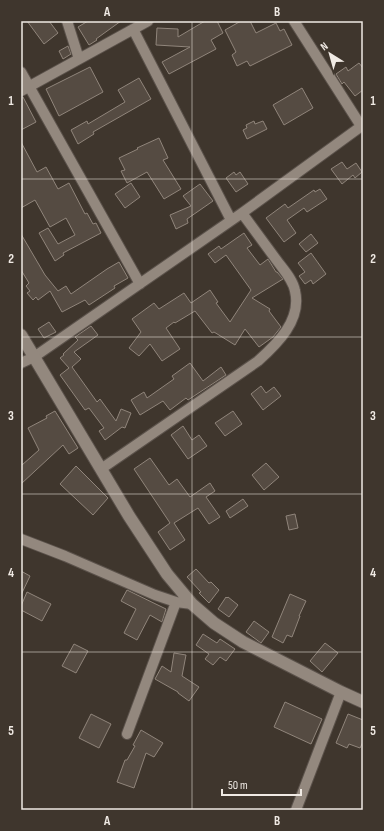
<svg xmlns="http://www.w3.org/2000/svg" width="384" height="831" font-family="'Sofia Sans Condensed',sans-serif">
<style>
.building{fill:#554b42;stroke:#90857b}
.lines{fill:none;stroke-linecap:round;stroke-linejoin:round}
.minor-casing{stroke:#5b524b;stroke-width:12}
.tertiary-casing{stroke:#5b524b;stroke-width:14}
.minor{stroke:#93887e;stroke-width:10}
.tertiary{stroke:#93887e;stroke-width:12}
.grid{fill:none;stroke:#f0eae4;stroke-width:1;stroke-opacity:0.55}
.neatline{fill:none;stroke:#f0eae4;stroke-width:1.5}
.grid-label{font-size:13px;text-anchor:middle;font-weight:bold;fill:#f0eae4}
</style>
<rect width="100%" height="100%" fill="#3f362d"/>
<path class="building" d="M27,21H49L58,33L44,44Z
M88,21H121L96,39L97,40L89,45L78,27Z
M205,21H217L223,33L211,40L216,49L169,74L162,62L190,47L156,45L157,28L178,29V37Z
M241,21H250L256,33L276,23L280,31L284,29L292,45L250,66L247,61L237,66L232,55L236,52L225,30Z
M68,46L71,54L63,59L59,51Z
M359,63L363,68V90L355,96L344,82L342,84L336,74L346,67L348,71Z
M90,67L103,92L59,116L46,89Z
M139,78L151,99L93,132L94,134L78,144L71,130L87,121L88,124L125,102L118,90Z
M302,88L313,108L284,125L273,105Z
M21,97H23L36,122L21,130Z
M254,121L255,124L263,121L267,129L247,139L243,130L247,128L246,125Z
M159,138L168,158L163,160L181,189L164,199L147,172L127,183L121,171L125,170L119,158L138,149L137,148Z
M21,142L37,172L46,167L58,189L69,183L85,214L87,213L93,224L96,223L101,233L63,253L64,255L55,261L39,233L48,228L58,244L75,235L66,218L50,227L35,200L21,208Z
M342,162L347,169L356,163L362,172L355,178L353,175L342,184L331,169Z
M234,172L236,175L240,172L248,184L236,192L226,178Z
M131,183L140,197L125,208L115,194Z
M200,184L213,201L187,219L188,223L176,229L170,215L191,206L183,196Z
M320,189L327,199L307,212L304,208L287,220L296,233L284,242L266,218L285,204L288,208L314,190L315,192Z
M244,233L252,245L247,248L260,265L268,259L276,272H277L283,279L252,298L270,309L269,311L281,327L273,337L259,347L245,329L235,345L214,332L212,333L195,311L175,323L174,322L166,328L180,349L162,361L150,344L139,356L129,348L141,332L132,319L154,303L159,309L184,293L191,303L210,290L218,302L216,303L230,322L251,290L226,255L215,263L208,254L219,246L221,249Z
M21,234L45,275L58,291L66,286L71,294L107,269L119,262L128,278L114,286L115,288L89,305L85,300L62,312L50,291L38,300L36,297L33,300L27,293L30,291L26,286L29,283L21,270Z
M311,234L318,243L306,252L299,244Z
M311,253L326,274L313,284L311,280L305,284L299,276L305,272L298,263Z
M49,322L56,332L44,338L38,329Z
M91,326L98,335L74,352L81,359L72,367L97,402L100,399L116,421L121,409L131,413L125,428L122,427L105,440L99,431L104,428L89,408L85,410L60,375L69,368L60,358L64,355L63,354L78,340L75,337Z
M190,363L203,381L221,367L226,375L188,400L186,398L170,410L163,401L140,415L131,400L144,392L147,398L174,379L172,376Z
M261,386L266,393L274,387L281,396L263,410L251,394Z
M55,411L78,448L69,454L63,445L21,484V464L22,465L39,450L28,428L47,418L46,416Z
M233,411L242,424L225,436L215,423Z
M183,426L192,440L199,435L207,446L188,459L171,435Z
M150,458L169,485L177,479L190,497L210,483L215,491L206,497L220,517L209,524L198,508L174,523L185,540L170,550L158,532L170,523L134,469Z
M266,463L279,477L264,490L252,475Z
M76,466L108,498L93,515L60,484Z
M243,499L248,506L230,518L226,511Z
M295,514L298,528L289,530L286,516Z
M196,569L209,583L211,582L219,590L209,603L199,593L201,592L187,577Z
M21,571L30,576L21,595Z
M127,590L166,609L162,622L150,615L137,640L124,633L136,609L121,601Z
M27,592L51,604L42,621L21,610V606Z
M290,594L306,601L299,616H300L292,637L287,635L283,643L272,637Z
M226,597L227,598L228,597L238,605L229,617L218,609Z
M254,621L269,632L261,643L246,632Z
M203,634L217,643L220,639L235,649L226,661L220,657L213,665L205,659L209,654L196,645Z
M325,643L338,653L322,672L310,661Z
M74,644L88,651L76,673L62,666Z
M174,653L186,655L182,676L199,687L189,701L178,693V692L155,679L162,666L171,672Z
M285,702L322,719L311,744L274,727Z
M91,714L111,724L99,748L79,738Z
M348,714L363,720V742L360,748L349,744L347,748L336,743Z
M141,730L163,743L154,757L146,753L134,788L117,782L125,760H127L135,746L133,745Z"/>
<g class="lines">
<defs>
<path id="minor" d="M67,21L79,59
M294,21L361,126
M133,29L231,220
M21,72L140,284
M21,91L148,21
M21,363L34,357L242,213L363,125
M101,469L258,361C277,344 302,320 295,291C293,279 282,268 275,258C264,243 253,228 242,213
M21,539L65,556L155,595L176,602L192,604
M127,734L176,602
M296,810L341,692"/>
<path id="tertiary" d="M21,335L129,516L167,574L192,604L214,623L243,642L341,692L363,702"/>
</defs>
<use href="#minor" class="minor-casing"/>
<use href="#tertiary" class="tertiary-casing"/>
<use href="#minor" class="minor"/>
<use href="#tertiary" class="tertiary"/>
</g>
<path class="grid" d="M192,21V810M21,179H363M21,337H363M21,494H363M21,652H363"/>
<rect width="384" height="831" fill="none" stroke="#3f362d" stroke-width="44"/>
<g transform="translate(330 54) rotate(323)" stroke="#3f362d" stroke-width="3" paint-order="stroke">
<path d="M0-3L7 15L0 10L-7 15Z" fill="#f0eae4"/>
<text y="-6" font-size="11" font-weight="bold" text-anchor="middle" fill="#f0eae4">N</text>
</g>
<path d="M222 789v6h79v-6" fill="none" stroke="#f0eae4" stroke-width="2"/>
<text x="228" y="789" font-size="12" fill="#f0eae4" stroke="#3f362d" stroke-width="3" paint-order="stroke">50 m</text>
<rect x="22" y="22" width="340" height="787" class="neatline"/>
<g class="grid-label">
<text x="107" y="16">A</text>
<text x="277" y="16">B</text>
<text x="11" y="105">1</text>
<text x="373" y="105">1</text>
<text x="11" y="263">2</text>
<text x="373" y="263">2</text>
<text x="11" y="420">3</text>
<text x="373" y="420">3</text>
<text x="11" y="577">4</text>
<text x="373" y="577">4</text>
<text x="11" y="735">5</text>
<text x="373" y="735">5</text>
<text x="107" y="825">A</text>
<text x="277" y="825">B</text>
</g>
</svg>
